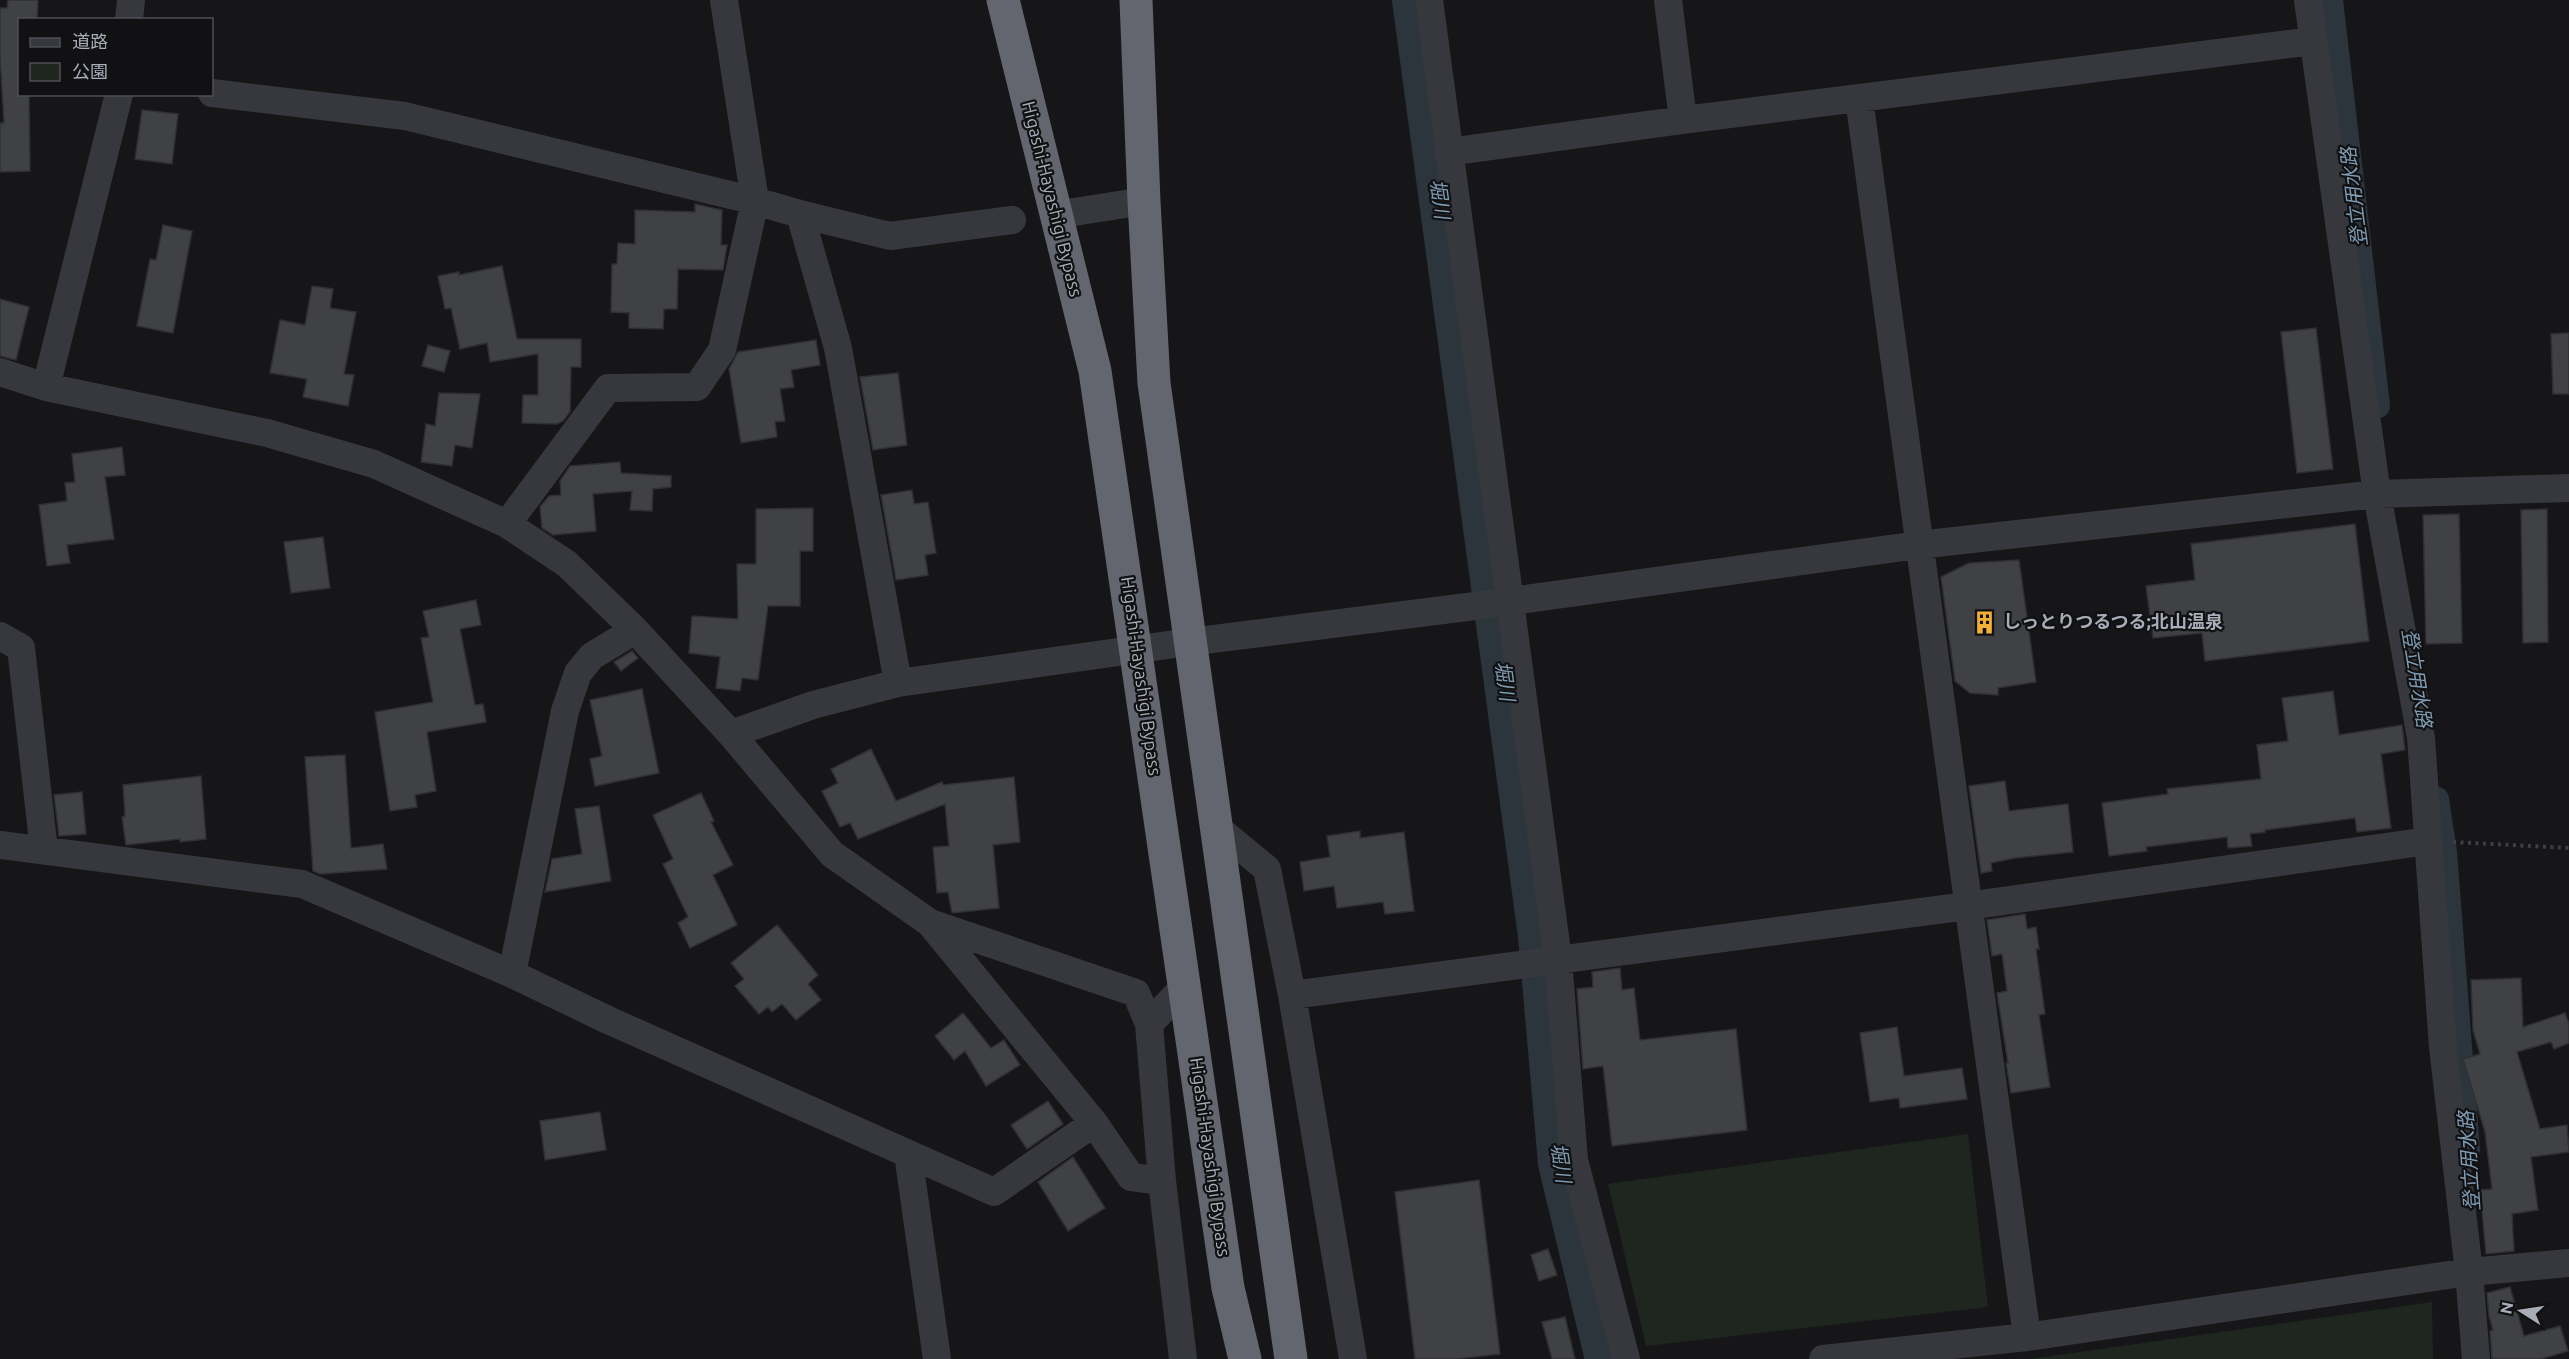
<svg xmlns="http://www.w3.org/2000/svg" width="2569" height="1359" font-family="Ubuntu,'Noto Sans JP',sans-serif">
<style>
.green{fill:#1e261f}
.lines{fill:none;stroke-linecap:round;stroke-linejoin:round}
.canal{stroke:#2c353c;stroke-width:24}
.river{stroke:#2c353c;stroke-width:42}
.building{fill:#404145;stroke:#303034;stroke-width:1.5}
.path{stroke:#3d3f44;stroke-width:4;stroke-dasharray:3 4.5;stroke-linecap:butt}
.minor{stroke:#37383d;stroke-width:28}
.highway{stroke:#63666e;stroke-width:33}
.labels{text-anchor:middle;stroke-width:4.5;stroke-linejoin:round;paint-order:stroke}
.street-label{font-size:18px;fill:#a8adb8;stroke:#111113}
.poi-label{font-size:18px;font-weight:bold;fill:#a8adb8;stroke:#111113;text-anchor:start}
.water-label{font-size:20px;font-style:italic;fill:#7f9bb3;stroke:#111113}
</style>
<rect width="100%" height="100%" fill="#161618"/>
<path class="green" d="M1968,1134L1988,1307L1646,1346L1608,1184Z
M2432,1302L2433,1359H2030Z"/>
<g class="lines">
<path class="canal" d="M2331,0L2378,406
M2437,799L2445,852L2468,1150"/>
<path class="river" d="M1413,0L1539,936L1559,1163L1606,1359"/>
</g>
<path class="building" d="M8,0H38L37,20H20V94H29L30,171L0,172V123H4L0,56V8H7Z
M142,110L178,114L172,164L135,159Z
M695,204L722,210L721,245H727L723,270L678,269L677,309H664L663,329L629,328V313L611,312L612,264H617L618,243L635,244V210L695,212Z
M163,225L192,231L173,333L137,326L150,259L156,260Z
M502,266L517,339H581V367H571L570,412L563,421L557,424L522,423L523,395H538V354L490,362L487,343L460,349L451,308L445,309L438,276L459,272V275Z
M312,286L333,289L330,308L356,312L344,374L354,375L348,406L303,397L307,379L270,373L280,320L305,325Z
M0,299L29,307L16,360L0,356Z
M2316,328L2333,469L2297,473L2281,332Z
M2569,333V394H2553L2551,334Z
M816,340L820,365L791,370L794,387L780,389L785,421L775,422L777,437L741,443L729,369L738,352Z
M428,345L450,351L444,372L422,366Z
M898,373L907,445L873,450L860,377Z
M439,393L480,394L472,448L455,445L452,466L421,462L426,424L435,426Z
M122,447L125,475L105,477L114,539L67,545L70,563L47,566L39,505L67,501L65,483L75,482L72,454Z
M620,462L621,473L671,476V487L653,489L652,511L630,510L632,491L593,494L596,531L553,535L542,528L540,507L549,496L561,495L560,481L570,466Z
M912,490L914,504L928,502L936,553L925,555L928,575L896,580L881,495Z
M813,508V551H800V606H768L758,680L742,678L740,691L716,688L720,657L689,653L692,616L738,619L737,564H756V509Z
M2547,509L2548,642L2523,643L2521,510Z
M2459,514L2462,643L2426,644L2423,515Z
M2355,524L2369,641L2205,661L2202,633L2153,638L2146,586L2195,580L2191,544Z
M323,537L330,588L291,593L284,542Z
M2019,560L2036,682L1998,688V695L1970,693L1955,681L1941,577L1969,563Z
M476,600L481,625L460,629L475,705L483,704L486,722L427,732L436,791L415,795L417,807L390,811L375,712L433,702L421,638L429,637L423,611Z
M632,651L638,658L621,671L614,662Z
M642,689L659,773L595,786L590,759L602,756L590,700Z
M2333,691L2339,735L2402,725L2405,750L2381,754L2391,828L2357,832L2355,818L2265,830V832L2250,834L2252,846L2228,848L2227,837L2146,847L2147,851L2109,856L2102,803L2168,794L2167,789L2261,779L2257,745L2288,741L2282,698Z
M871,749L896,801L942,782L943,785L1014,777L1020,842L993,845L999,908L952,913L948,892L937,893L933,847L949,846L945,804L858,839L850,823L840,827L822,791L838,783L831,769Z
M345,755L351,848L383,844L387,869L320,874L313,871L305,757Z
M201,776L206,839L180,842V839L126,845L122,817L125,816L123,785Z
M2005,781L2009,811L2068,804L2073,852L2015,858L1991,863L1992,871L1981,873L1969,786Z
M82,792L86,834L59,836L54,795Z
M701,793L714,821L711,822L733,865L713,875L737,925L690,948L678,923L688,917L663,864L673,859L653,815Z
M599,806L611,881L545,892L552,859L582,854L575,809Z
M1360,831V838L1404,832L1414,911L1385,914L1383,902L1337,908L1334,886L1304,891L1300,862L1330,857L1327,836Z
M2025,914L2027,929L2036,927L2039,949H2036L2045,1014L2039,1015L2050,1087L2011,1093L2006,1063H2008L1997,993L2007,991L2002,954L1992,956L1987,920Z
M777,925L818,975L808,984L821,1000L796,1020L782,1004L772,1012L768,1007L759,1014L735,986L744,979L731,963Z
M1620,968L1622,990L1634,988L1640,1040L1736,1029L1747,1130L1612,1146L1603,1066L1583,1069L1577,989L1593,987L1592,972Z
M2521,978L2523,1027L2565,1013L2569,1024V1043L2554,1049L2551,1042L2517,1052L2540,1129L2567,1125L2569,1152L2531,1157L2538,1210L2512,1214L2514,1251L2486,1254L2480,1190L2492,1189L2485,1132L2463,1059L2480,1054L2473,1030L2471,980Z
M963,1013L991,1048L1004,1040L1020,1065L986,1086L965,1051L954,1060L935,1036Z
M1897,1027L1904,1076L1962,1068L1967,1099L1900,1108L1899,1098L1870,1102L1860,1033Z
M1048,1101L1063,1124L1027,1149L1011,1125Z
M600,1112L606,1150L545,1160L540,1121Z
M1073,1157L1105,1208L1068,1231L1038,1182Z
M1479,1180L1500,1354L1456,1359H1415L1395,1192Z
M1548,1249L1557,1275L1539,1281L1531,1255Z
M2510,1287L2524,1336L2560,1326L2568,1351L2541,1359H2492L2490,1331L2493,1330L2489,1316L2487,1293Z
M1565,1317L1575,1359H1552L1542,1322Z"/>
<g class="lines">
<path class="path" d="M2453,842L2569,848"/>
<path class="minor" d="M724,0L755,201L800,214L838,348L898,683
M1429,0L1558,959L1574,1160L1626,1359
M1668,0L1683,120
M2308,0L2377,494L2421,738L2443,1047L2469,1272L2476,1359
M129,20L131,0
M212,93L405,116L755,201L722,350L697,387L608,388L507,524
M1859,98L2027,1337
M1448,152L1683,120L2313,41
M800,214L890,236L1012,220
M1055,215L1144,201
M0,372L46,387L267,433L374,464L507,524L567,564L635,630L731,734L832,854L930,923L1094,1123L1131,1177L1162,1181
M46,387L119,94
M0,636L21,648L44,850
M731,734L813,705L898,683L1189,642L1475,606L1918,545L2377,494L2569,488
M1216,827L1267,869L1292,995L1353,1359
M0,845L302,884L512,974L608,1020L994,1192L1094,1123
M930,923L1136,993L1149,1024
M512,974L565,711L578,673L592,656L635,630
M1292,995L1967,906L2428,841
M908,1154L937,1359
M1183,1359L1162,1181L1149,1024L1186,985
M1823,1359L2027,1337L2469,1272L2569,1263"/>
<path class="highway" d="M1003,0L1095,371L1228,1288L1245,1359
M1136,0L1144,201L1154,383L1291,1359"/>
</g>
<defs>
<symbol id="building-bare" viewBox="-9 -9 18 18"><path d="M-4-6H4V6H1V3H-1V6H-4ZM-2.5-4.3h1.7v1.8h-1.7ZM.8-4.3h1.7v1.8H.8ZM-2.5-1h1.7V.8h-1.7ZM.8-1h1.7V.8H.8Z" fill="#f2b134" stroke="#111113" stroke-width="2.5" paint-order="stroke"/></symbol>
</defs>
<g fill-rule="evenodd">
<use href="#building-bare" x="1968" y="606" width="33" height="33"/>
</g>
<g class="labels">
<g class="street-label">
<text transform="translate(1052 199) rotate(76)" y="6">Higashi-Hayashigi Bypass</text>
<text transform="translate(1141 676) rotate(82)" y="6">Higashi-Hayashigi Bypass</text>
<text transform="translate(1210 1157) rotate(82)" y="6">Higashi-Hayashigi Bypass</text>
</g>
<g class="poi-label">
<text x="2003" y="628">しっとりつるつる;北山温泉</text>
</g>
<g class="water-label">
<text transform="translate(2354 197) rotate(-97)" y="7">登立用水路</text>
<text transform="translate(1440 199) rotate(82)" y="7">堀川</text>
<text transform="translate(2417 678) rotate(81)" y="7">登立用水路</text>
<text transform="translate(1505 681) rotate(82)" y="7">堀川</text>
<text transform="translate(2469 1161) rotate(-94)" y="7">登立用水路</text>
<text transform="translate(1561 1163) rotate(81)" y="7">堀川</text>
</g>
</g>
<rect x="18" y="18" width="195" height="78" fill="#111113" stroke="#4d4f55" stroke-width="1.5"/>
<rect x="30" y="38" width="30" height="9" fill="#37383d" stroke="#4d4f55" stroke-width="1.5"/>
<text x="72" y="48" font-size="18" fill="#a8adb8">道路</text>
<rect x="30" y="63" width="30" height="18" fill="#1e261f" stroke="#4d4f55" stroke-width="1.5"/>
<text x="72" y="78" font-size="18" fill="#a8adb8">公園</text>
<g transform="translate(2521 1311) rotate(282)" stroke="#111113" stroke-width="4.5" paint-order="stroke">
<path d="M0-4.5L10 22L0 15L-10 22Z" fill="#a8adb8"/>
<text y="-9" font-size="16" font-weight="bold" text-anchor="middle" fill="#a8adb8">N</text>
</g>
</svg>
